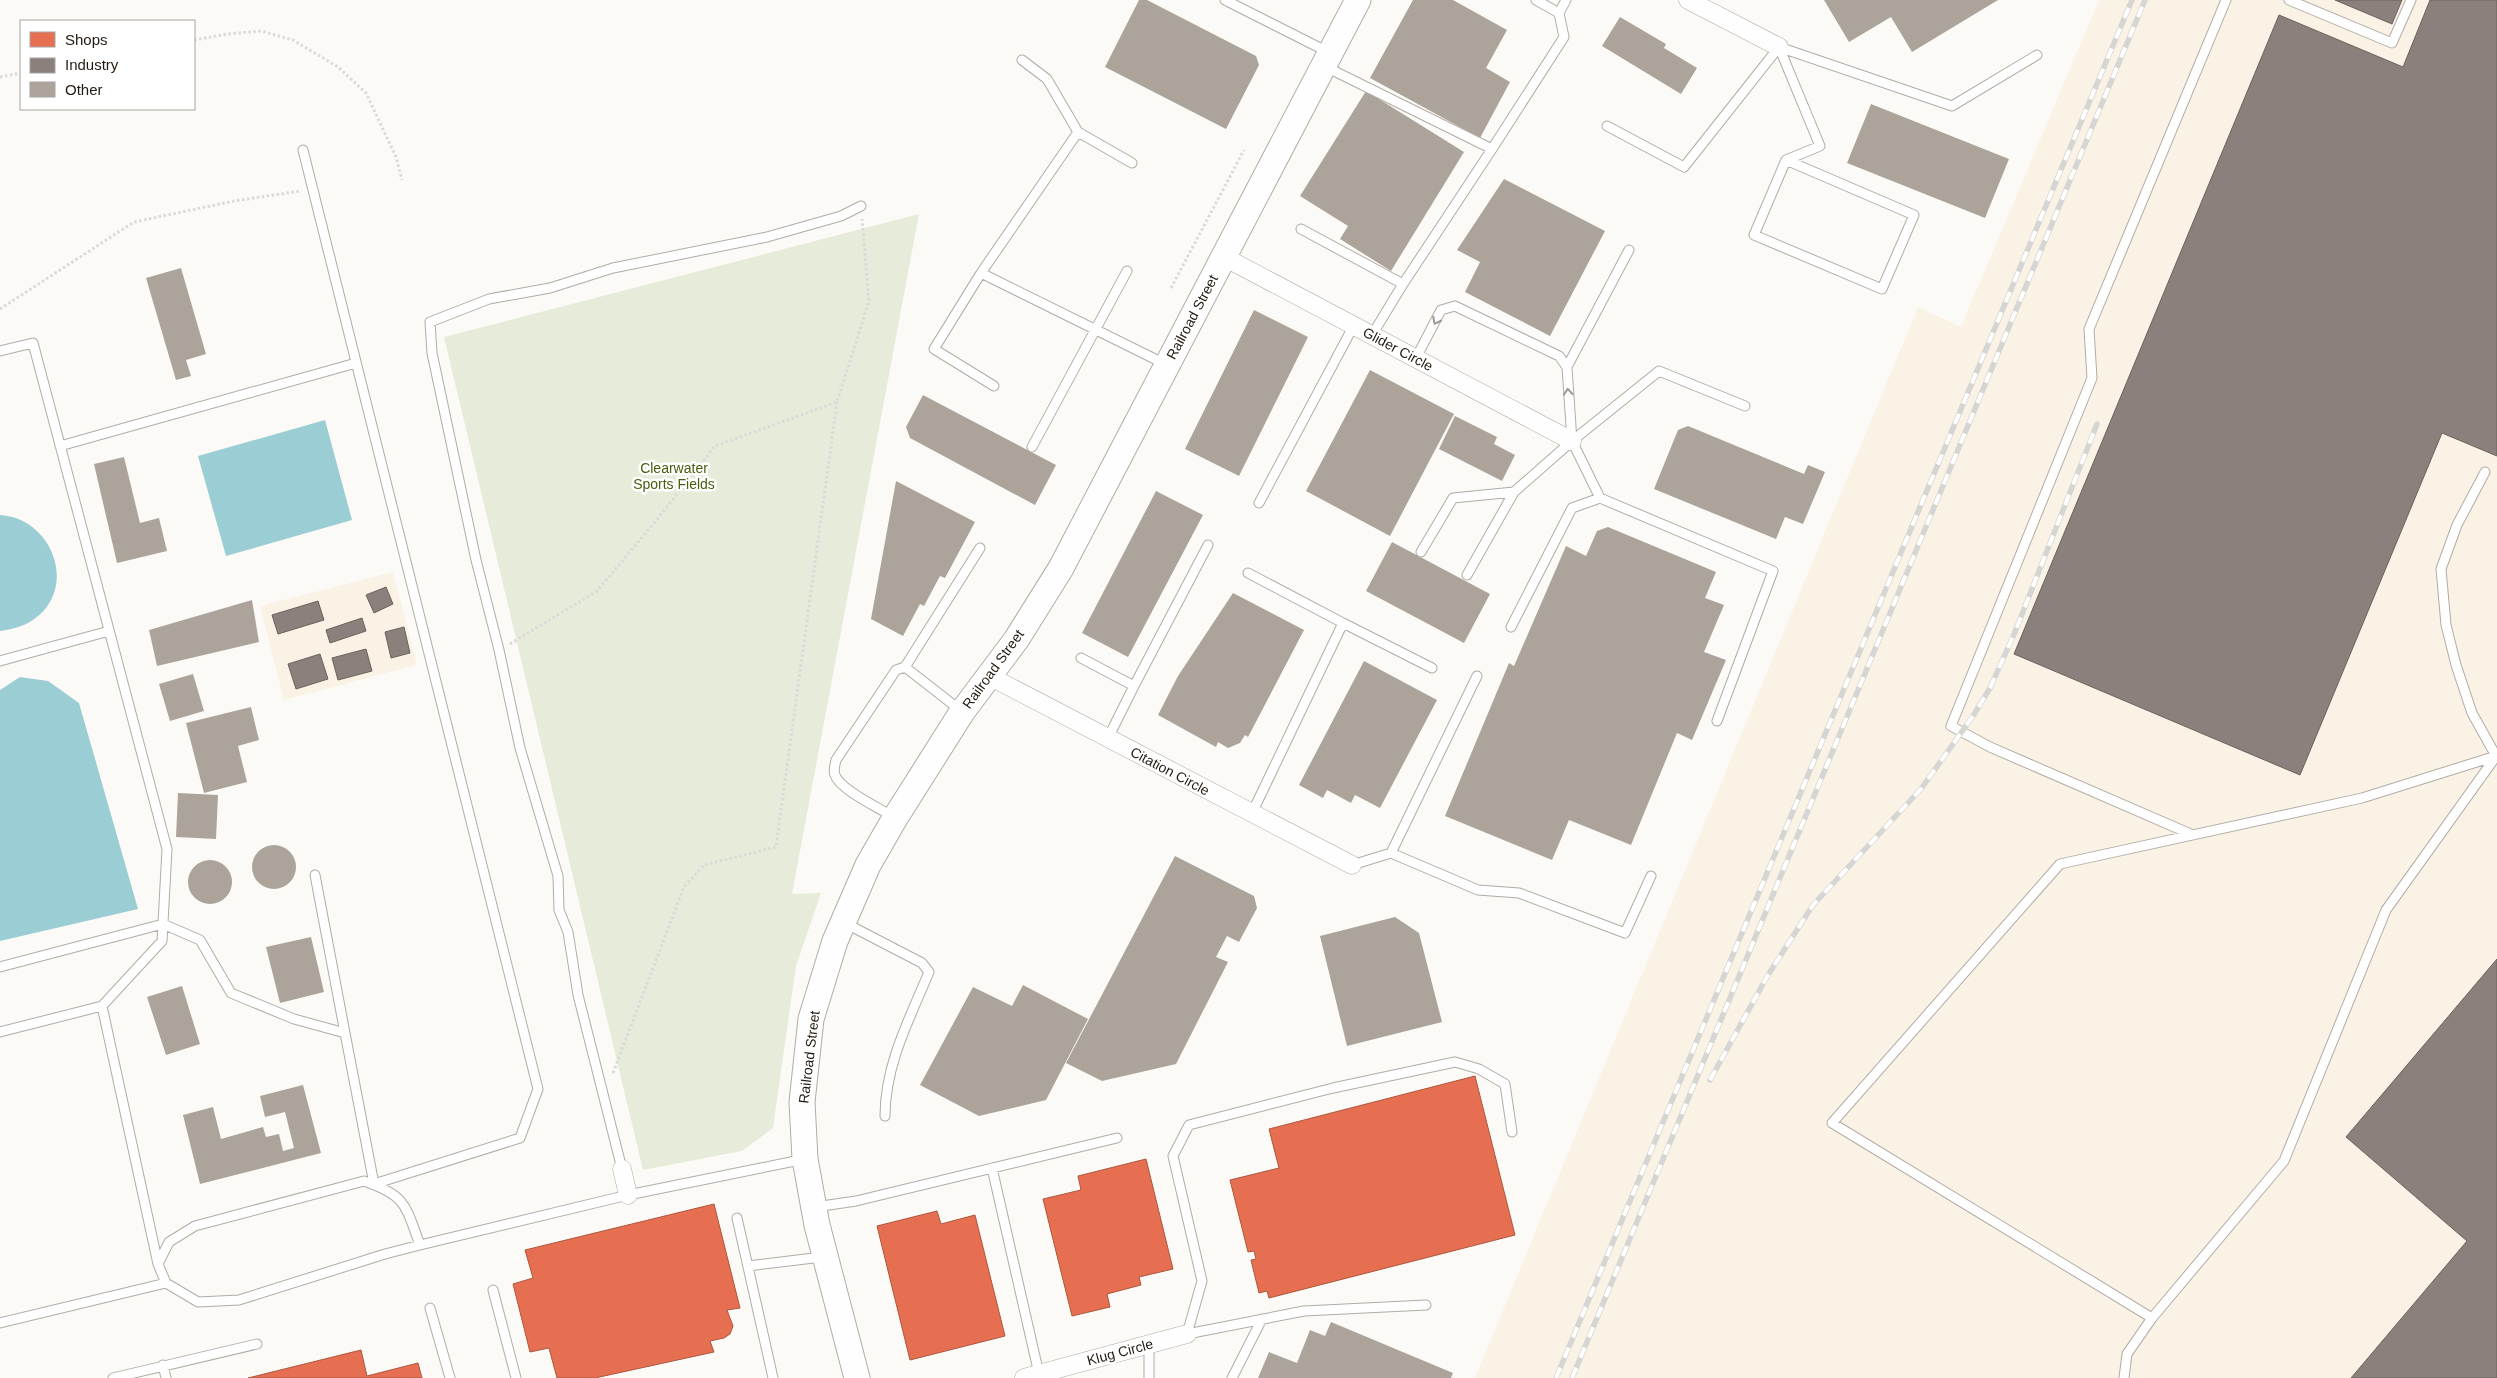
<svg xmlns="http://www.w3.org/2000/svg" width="2497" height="1378" font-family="Arial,sans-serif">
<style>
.built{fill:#fbf2e6}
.green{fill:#e6ecd9}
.water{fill:#9acdd4}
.shops{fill:#e76f51;stroke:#ac563e}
.industry{fill:#8a817c;stroke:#6b625c}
.building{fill:#aca49a}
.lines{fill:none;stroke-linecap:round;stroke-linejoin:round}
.lane-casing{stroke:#b0aca6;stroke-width:11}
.street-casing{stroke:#b0aca6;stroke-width:19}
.secondary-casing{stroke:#b0aca6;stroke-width:27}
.path{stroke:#dadad8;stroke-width:3;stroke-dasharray:2.5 2.5;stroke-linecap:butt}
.lane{stroke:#fffefe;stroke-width:9}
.street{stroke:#fffefe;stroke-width:18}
.secondary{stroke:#fffefe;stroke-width:25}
.rail-casing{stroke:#d5d5d3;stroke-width:5.5}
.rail{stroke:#fff;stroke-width:4;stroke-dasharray:11;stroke-linecap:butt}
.oneway{stroke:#9c9894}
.labels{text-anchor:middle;stroke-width:5;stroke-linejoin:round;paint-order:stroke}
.street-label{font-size:14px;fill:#231b12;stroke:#fff}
.park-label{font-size:14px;fill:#475e0f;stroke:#fff}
</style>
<rect width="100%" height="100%" fill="#fcfaf7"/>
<path class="built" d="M2099,0H2497V1378H1475L1918,307L1961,327Z
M393,572L417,665L284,700L260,606Z"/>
<path class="green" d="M919,214L792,894L821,893L796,966L773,1128L742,1151L643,1170L444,337Z"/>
<path class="water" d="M325,420L352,520L226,556L198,456Z
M0,515C53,518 79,589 33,620C22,627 12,629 0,631Z
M20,677L48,681L79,703L138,909L0,941V690Z"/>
<path class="shops" d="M1475,1076L1515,1235L1269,1298L1267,1291L1259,1293L1251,1260L1256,1259L1254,1251L1248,1252L1230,1180L1279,1168L1269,1129Z
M1146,1159L1173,1269L1139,1277L1141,1285L1107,1294L1110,1307L1072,1316L1043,1199L1081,1190L1078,1176Z
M714,1204L740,1308L727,1310L733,1326L730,1334L724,1338L710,1341L714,1352L595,1378H557L549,1348L530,1352L513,1284L533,1278L525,1250Z
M937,1211L941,1224L975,1215L1005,1336L910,1360L877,1226Z
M361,1350L367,1376L418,1363L422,1378H248Z"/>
<path class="industry" d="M2335,0H2402L2392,24Z
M2430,0H2497V456L2442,433L2300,775L2014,654L2279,15L2403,67Z
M386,587L393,604L374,613L366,595Z
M318,601L324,620L278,634L272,615Z
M362,618L366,631L330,643L326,630Z
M404,627L410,653L391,658L385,632Z
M366,649L372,671L338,680L332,658Z
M320,654L328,679L296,689L288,664Z
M2497,959V1378H2351L2467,1241L2346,1137Z"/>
<path class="building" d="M1139,0H1147L1256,56L1259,65L1226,129L1105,67Z
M1413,0H1453L1507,30L1486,68L1510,82L1480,138L1370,78Z
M1824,0H1998L1912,52L1891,17L1849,42Z
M1620,17L1666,44L1664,48L1697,68L1681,94L1602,46Z
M1366,91L1464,152L1391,271L1340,239L1348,226L1300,196Z
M1871,104L2009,159L1985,218L1847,163Z
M1504,179L1605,231L1550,336L1465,292L1480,262L1457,250Z
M181,268L206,354L186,360L191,376L176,380L146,278Z
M1254,310L1308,337L1239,476L1185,449Z
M1370,370L1454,414L1390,536L1306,491Z
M923,395L1056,465L1035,505L910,438L906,427Z
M1455,416L1497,437L1494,444L1515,455L1502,481L1439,449Z
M1688,426L1804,474L1808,465L1825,472L1803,524L1785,517L1776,539L1654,489L1678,430Z
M124,457L140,523L159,518L167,551L117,563L94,464Z
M896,481L975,522L945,578L940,576L924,606L920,604L903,636L871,619Z
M1156,491L1203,515L1128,657L1082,633Z
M1608,527L1716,572L1705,598L1724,605L1704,652L1726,660L1692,740L1677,733L1631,845L1569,820L1552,860L1445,816L1509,663L1514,666L1566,546L1586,556L1597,531Z
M1392,542L1490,594L1464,643L1366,591Z
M1233,593L1304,630L1248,737L1245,735L1240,743L1228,748L1218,742L1216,747L1158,715L1178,676Z
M252,600L259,642L157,666L149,630Z
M1364,661L1437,700L1380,808L1355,795L1351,803L1327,790L1323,798L1299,785Z
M193,674L204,711L170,721L159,684Z
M251,707L259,740L238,746L247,782L204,793L186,723Z
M178,793L218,795L216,839L176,837Z
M252 867a22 22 0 1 1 44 0a22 22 0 1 1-44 0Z
M1175,856L1254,896L1257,908L1239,942L1227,936L1216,957L1228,962L1176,1064L1102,1081L1066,1063Z
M188 882a22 22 0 1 1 44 0a22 22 0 1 1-44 0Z
M1395,917L1419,933L1442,1022L1347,1046L1320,936Z
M311,937L324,992L280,1003L266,947Z
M1023,985L1088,1019L1046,1100L979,1116L920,1085L973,987L1012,1006Z
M182,986L200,1044L166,1055L147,997Z
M303,1085L321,1153L200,1184L183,1115L213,1107L221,1139L263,1127L266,1137L279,1134L283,1151L294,1148L285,1112L265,1117L260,1096Z
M1331,1322L1453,1373L1451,1378H1258L1269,1352L1297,1363L1310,1330L1325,1336Z"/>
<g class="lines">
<defs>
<path id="lane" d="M1225,0L1330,53
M1536,0L1559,13L1566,0
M2289,0L2392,43L2411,0
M1779,47L1820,146L1786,160L1754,235L1882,289L1914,215L1786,160
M1779,47L1952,106L2037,55
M1022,60L1047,79L1078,132
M1324,66L1492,149L1564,37L1559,13
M1607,126L1684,167L1779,47
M1301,229L1403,284
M981,273L1165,364
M1372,335L1403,284L1492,149
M0,351L33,343L167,849L162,941L102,1006
M1416,358L1441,310L1455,306L1559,356L1567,367L1572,441L1600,498L1773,571L1717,721
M1567,367L1629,250
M994,386L934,349L981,273L1078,132L1132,163
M60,446L356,363
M1032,447L1127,271
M2485,472L2457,525L2441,569L2446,625L2456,665L2472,713L2496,756L2362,798L2060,864L1832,1123L2152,1318L2284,1161L2386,910L2497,755
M1259,503L1354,325
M1421,552L1453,498L1514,492L1572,441L1659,371L1745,406
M1248,573L1343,623
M1467,575L1514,492
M1511,627L1572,508L1600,498
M1081,658L1134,686L1108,738
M0,661L109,631
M1134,686L1208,545
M960,710L905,667L980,548
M1252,813L1343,623L1432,668
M893,817C880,808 840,790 835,775C833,770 835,765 836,760L896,670L905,667
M2193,835L1990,747L1951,726L2092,378L2089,329L2226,0
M1391,853L1477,676
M1352,865L1391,853L1478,890L1519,893L1625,933L1651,876
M315,875L345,1033
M843,922L922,963L929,972C910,1018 885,1064 885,1116
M0,967L163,924L200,940L231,993L294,1019L345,1033L374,1184L520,1138L538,1089L303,150
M0,1032L102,1006L158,1264
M992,1168L1039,1374
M622,1169L578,995L568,932L559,910L558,876L520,748L499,650L476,560L432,353L430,322L489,299L550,288L613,268L767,237L841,216L861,206
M815,1207L856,1201L1117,1138
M737,1218L773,1378
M420,1245C405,1205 407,1196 364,1181L195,1226L169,1242L158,1264L166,1283L198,1302L239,1300L385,1254L420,1245L628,1195L805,1159
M748,1266L822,1257
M493,1290L516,1378
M1426,1305L1304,1311L1187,1334L1202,1281L1173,1156L1189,1125L1333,1088L1455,1062L1479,1069L1505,1084L1512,1132
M430,1308L450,1378
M0,1323L166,1283
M1149,1344V1378
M163,1365L166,1378
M113,1378L257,1344
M1232,1378L1262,1319
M2124,1378L2127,1354L2152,1318"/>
<path id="street" d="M1688,0L1779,47
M1224,257L1572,441
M989,676L1352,865
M622,1169L628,1195
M1024,1378L1187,1334"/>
<path id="secondary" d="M857,1378L817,1225L805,1159L802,1102L811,1019L835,941L868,865L895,818L962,712L1016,640L1061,568L1358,0"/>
</defs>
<use href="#lane" class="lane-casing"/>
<use href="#street" class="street-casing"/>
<use href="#secondary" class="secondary-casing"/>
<path class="path" d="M194,40L228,34L261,31L293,40L338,67L366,93L396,157L402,180
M0,77L21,73
M1171,288L1244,150
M0,309L134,222L234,201L300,191
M510,644L597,591L654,523L715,446L837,402L869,301L862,219
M613,1073L684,887L704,865L776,847L837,402"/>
<use href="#lane" class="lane"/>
<use href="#street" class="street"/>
<use href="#secondary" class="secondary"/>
<defs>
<path id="rail" d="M1710,1080L1768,975L1813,905L1921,789L1973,716L1990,688L2015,632L2097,424
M1556,1378L2132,0
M1572,1378L2145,0"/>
</defs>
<use href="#rail" class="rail-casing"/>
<use href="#rail" class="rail"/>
</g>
<defs><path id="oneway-chevron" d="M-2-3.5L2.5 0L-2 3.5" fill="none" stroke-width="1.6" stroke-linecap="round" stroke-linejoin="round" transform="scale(1.25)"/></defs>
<g class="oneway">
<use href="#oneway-chevron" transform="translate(1436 321) rotate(117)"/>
<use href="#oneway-chevron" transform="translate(1568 392) rotate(-94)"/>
</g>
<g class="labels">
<g class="street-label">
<text transform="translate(1192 317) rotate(-62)" y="5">Railroad Street</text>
<text transform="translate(1398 349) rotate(28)" y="5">Glider Circle</text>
<text transform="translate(993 669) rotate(-54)" y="5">Railroad Street</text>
<text transform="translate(1170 771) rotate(28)" y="5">Citation Circle</text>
<text transform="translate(809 1057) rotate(-83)" y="5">Railroad Street</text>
<text transform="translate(1120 1352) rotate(-15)" y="5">Klug Circle</text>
</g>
<g class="park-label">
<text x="674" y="473">Clearwater<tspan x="674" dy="16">Sports Fields</tspan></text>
</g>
</g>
<rect x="20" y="20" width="175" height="90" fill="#ffffff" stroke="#a7a4a0"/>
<rect x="30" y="32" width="25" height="15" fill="#e76f51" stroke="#a7a4a0"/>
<text x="65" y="45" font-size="15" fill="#231b12">Shops</text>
<rect x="30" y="58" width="25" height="15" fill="#8a817c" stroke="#a7a4a0"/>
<text x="65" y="70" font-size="15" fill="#231b12">Industry</text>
<rect x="30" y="82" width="25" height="15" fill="#aca49a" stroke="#a7a4a0"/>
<text x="65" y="95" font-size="15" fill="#231b12">Other</text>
</svg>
